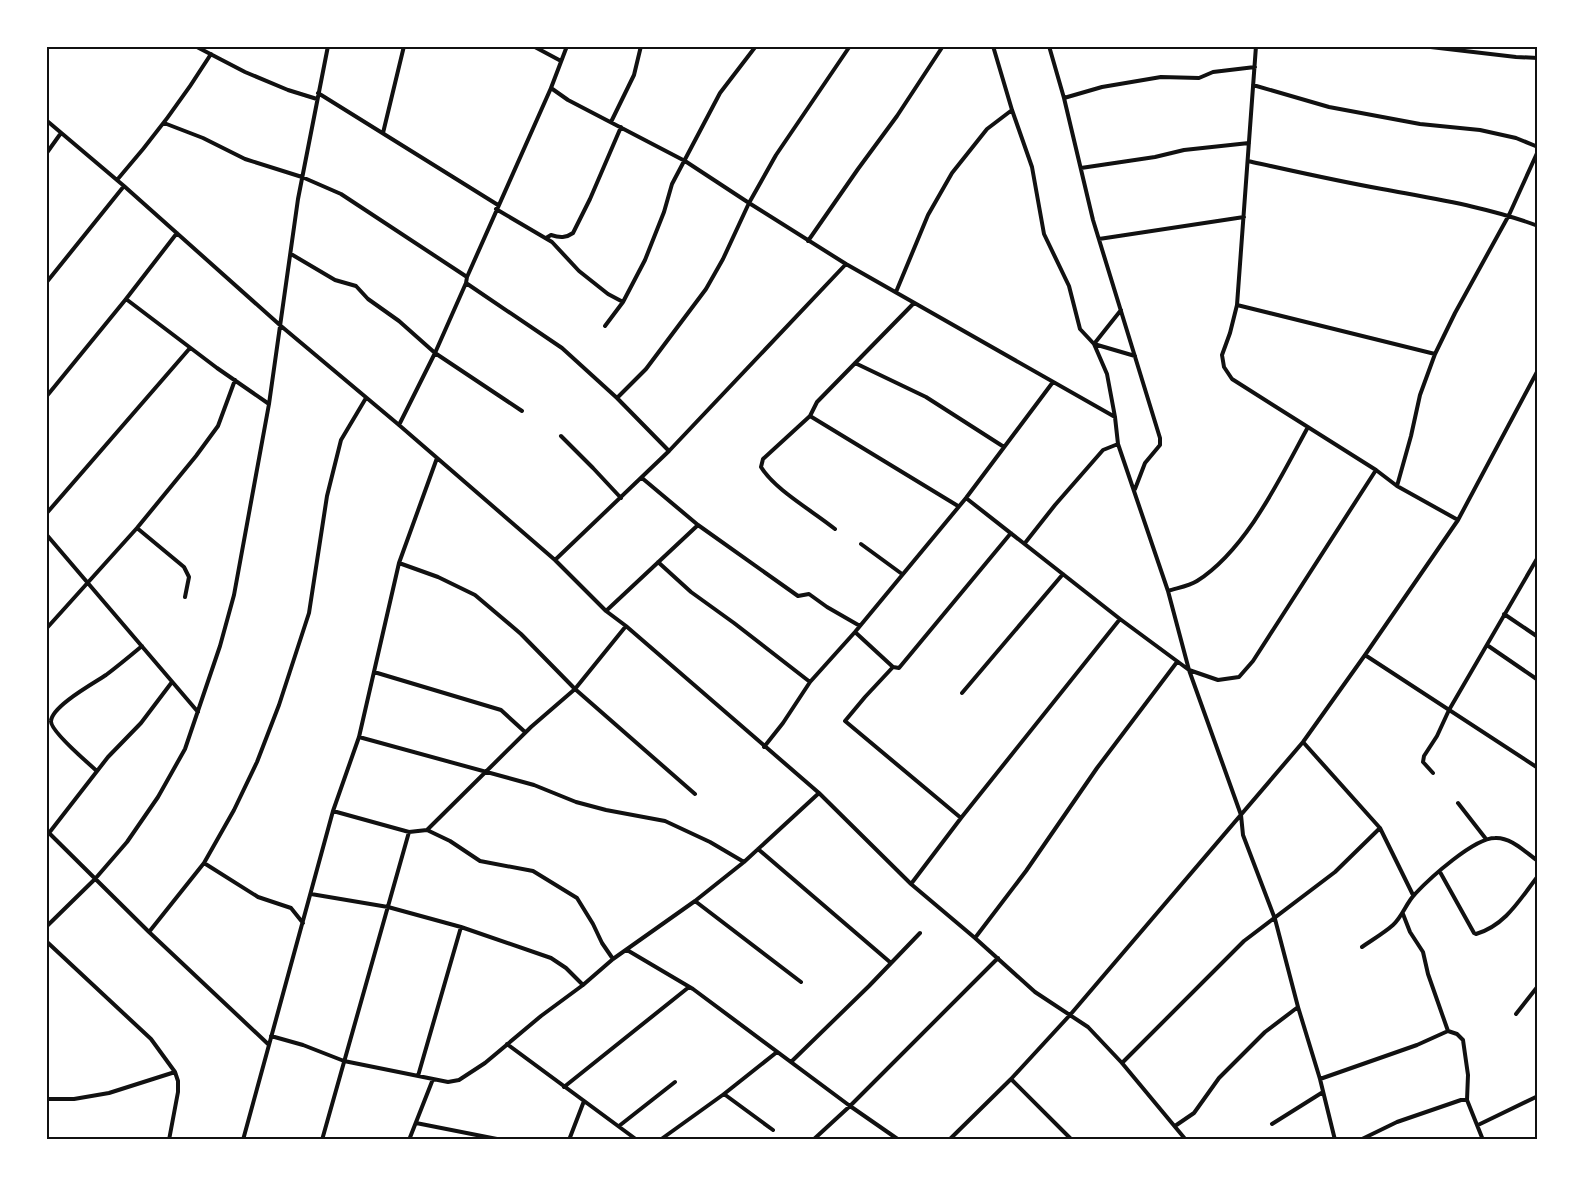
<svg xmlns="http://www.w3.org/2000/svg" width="1584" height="1186" font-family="'Source Sans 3',sans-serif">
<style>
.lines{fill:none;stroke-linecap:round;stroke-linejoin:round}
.minor{stroke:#111;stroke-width:4}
.neatline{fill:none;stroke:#111;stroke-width:2}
</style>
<rect width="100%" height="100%" fill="#fff"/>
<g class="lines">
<path class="minor" d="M195,46L245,72L288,90L317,99
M533,46L561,61
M567,46L551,88L568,100L685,161L749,203L846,264L1115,417
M993,46L1012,110L1032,167L1044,234L1069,286L1080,329L1094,344L1107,374L1115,417L1118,444L1168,591L1189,670L1241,815L1243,835L1275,919L1298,1007L1320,1079L1335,1140
M1049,46L1064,98L1093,220L1160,438V445L1145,463L1135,489
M1256,46L1237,305L1230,333L1222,355L1224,367L1232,379L1376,470L1397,486L1458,520
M1422,46L1516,57L1538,58
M1253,85L1329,107L1420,124L1480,130L1516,138L1538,147
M318,93L498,205
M1064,98L1102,87L1161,77L1199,78L1213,72L1255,67
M46,120L124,186L281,326L399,425L555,560L606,611L626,626L819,793L911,884L975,938L1035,992L1088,1027L1122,1063L1186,1140
M611,122L634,75L641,46
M164,123L203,138L245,159L302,177L341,194L467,277
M383,133L404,46
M46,154L61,133
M1248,161C1293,171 1337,181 1382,189C1435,199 1488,207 1538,226
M1081,168L1155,157L1184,150L1249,143
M117,180C152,140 183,99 211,54
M496,209L552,242L579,271L608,294L623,302
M546,238L551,235C560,238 566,238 573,233L590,199L621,127
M1099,239L1244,217
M808,241L858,169L897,116L943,46
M291,254L335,280L356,286L368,299L399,321L435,353L522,411
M46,283L124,186
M466,283L562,348L617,398L669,451
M896,292L928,215L952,173L987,129L1012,110
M126,299L217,368L269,404
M914,303L817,402L810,416L958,506
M1237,305L1435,354
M1121,310L1094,344L1135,356
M605,326L623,302L645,260L664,212L672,184L720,93L756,46
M855,363L926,397L1004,447
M46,397L126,299L177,233
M617,398L646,369L706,289L723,259L749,203L776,155L850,46
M810,416L763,459L761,467C775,490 813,511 835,529
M399,425L435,353L466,283L467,277L551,88
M561,436L593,468L621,498
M642,478L698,525L798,596L809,594L827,607L860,626
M1397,486L1411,436L1420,395L1435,354L1455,313L1509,215L1538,151
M966,498L1120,619L1189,670L1218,680L1239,677L1253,661L1376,470
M46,514L190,348
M137,528L184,567L189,577L185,597
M46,534L198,712
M1025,543L1055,505L1103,450L1118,444
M861,544L902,574
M555,560L669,451L846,264
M658,562L691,592L734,623L810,682
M399,563L438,577L475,595L521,634L575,689L695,794
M1168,591C1177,588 1189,586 1197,581C1247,549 1280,478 1308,427
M606,611L698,525
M1504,614L1538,637
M46,629L137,528L196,456L218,426L235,380
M855,632L893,667L899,668L1011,533
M1487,645L1538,680
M1365,655L1538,768
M893,667L865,697L845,721L961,818
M374,672L501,710L525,732
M962,693L1063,574
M359,737L534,785L576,802L606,810L665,821L710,842L744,862
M764,747L783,723L810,682L855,632L966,498L1053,382
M97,771C88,763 50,731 51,721C52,706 94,683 106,675C118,666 130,656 142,646
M1433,773L1423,762L1424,756L1437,736L1449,710L1538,557
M1458,803L1486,839
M333,811L409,832L427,830L450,841L480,861L533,871L577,898L593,924L602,943L613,959
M1380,828L1413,895
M46,830L149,932L268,1044
M427,830L531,727L575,689L626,626
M49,833L108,757L141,723L172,682
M758,849L891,963
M204,863L258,897L291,908L303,923
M1440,872L1474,933L1476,934C1506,925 1520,899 1538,876
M911,884L961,818L1120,619
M311,894L388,907L461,927L551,958L566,968L583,985
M695,901L801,982
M46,927L95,879L127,842L158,797L185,749L220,646L234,595L269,404L298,199L328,46
M149,932L204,863L234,810L257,762L279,705L309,613L327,496L341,440L366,398
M975,938L1026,871L1097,768L1177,662
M46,941L151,1039L175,1072L178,1081V1092L169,1140
M1362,947C1372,940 1384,933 1393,925C1403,916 1406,903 1415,894C1430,878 1474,838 1495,838C1511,837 1525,852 1538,861
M627,950L693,989L850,1106L899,1140
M1516,1014L1538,986
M1448,1031L1457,1034L1463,1040L1468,1075L1467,1100
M271,1036L303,1045L344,1061L448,1082L459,1080L485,1063L541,1016L583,985L613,959L695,901L744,862L819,793
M507,1044L637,1140
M791,1062L869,986L920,933
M1122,1063L1244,941L1335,872L1380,828L1303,742
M418,1076L461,927
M1011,1079L1072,1140
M1320,1079L1417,1045L1448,1031L1428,974L1423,952L1410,932L1403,914
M564,1087L689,987
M724,1094L773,1130
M46,1099H74L109,1093L175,1072
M416,1123L502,1140
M1272,1124L1323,1092
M1478,1125L1538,1096
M619,1126L675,1082
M1175,1126L1194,1113L1219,1078L1265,1032L1298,1007
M243,1140L333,811L359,737L399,563L437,458
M322,1140L409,832
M409,1140L433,1079
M569,1140L584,1101
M660,1140L724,1094L777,1052
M813,1140L850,1106L998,958
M949,1140L1011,1079L1070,1015L1303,742L1365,655L1458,520L1538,370
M1360,1140L1397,1122L1461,1100H1467L1483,1140"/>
</g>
<rect width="1584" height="1186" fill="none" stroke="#ffffff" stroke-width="95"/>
<rect x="48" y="48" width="1488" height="1090" class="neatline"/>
</svg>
